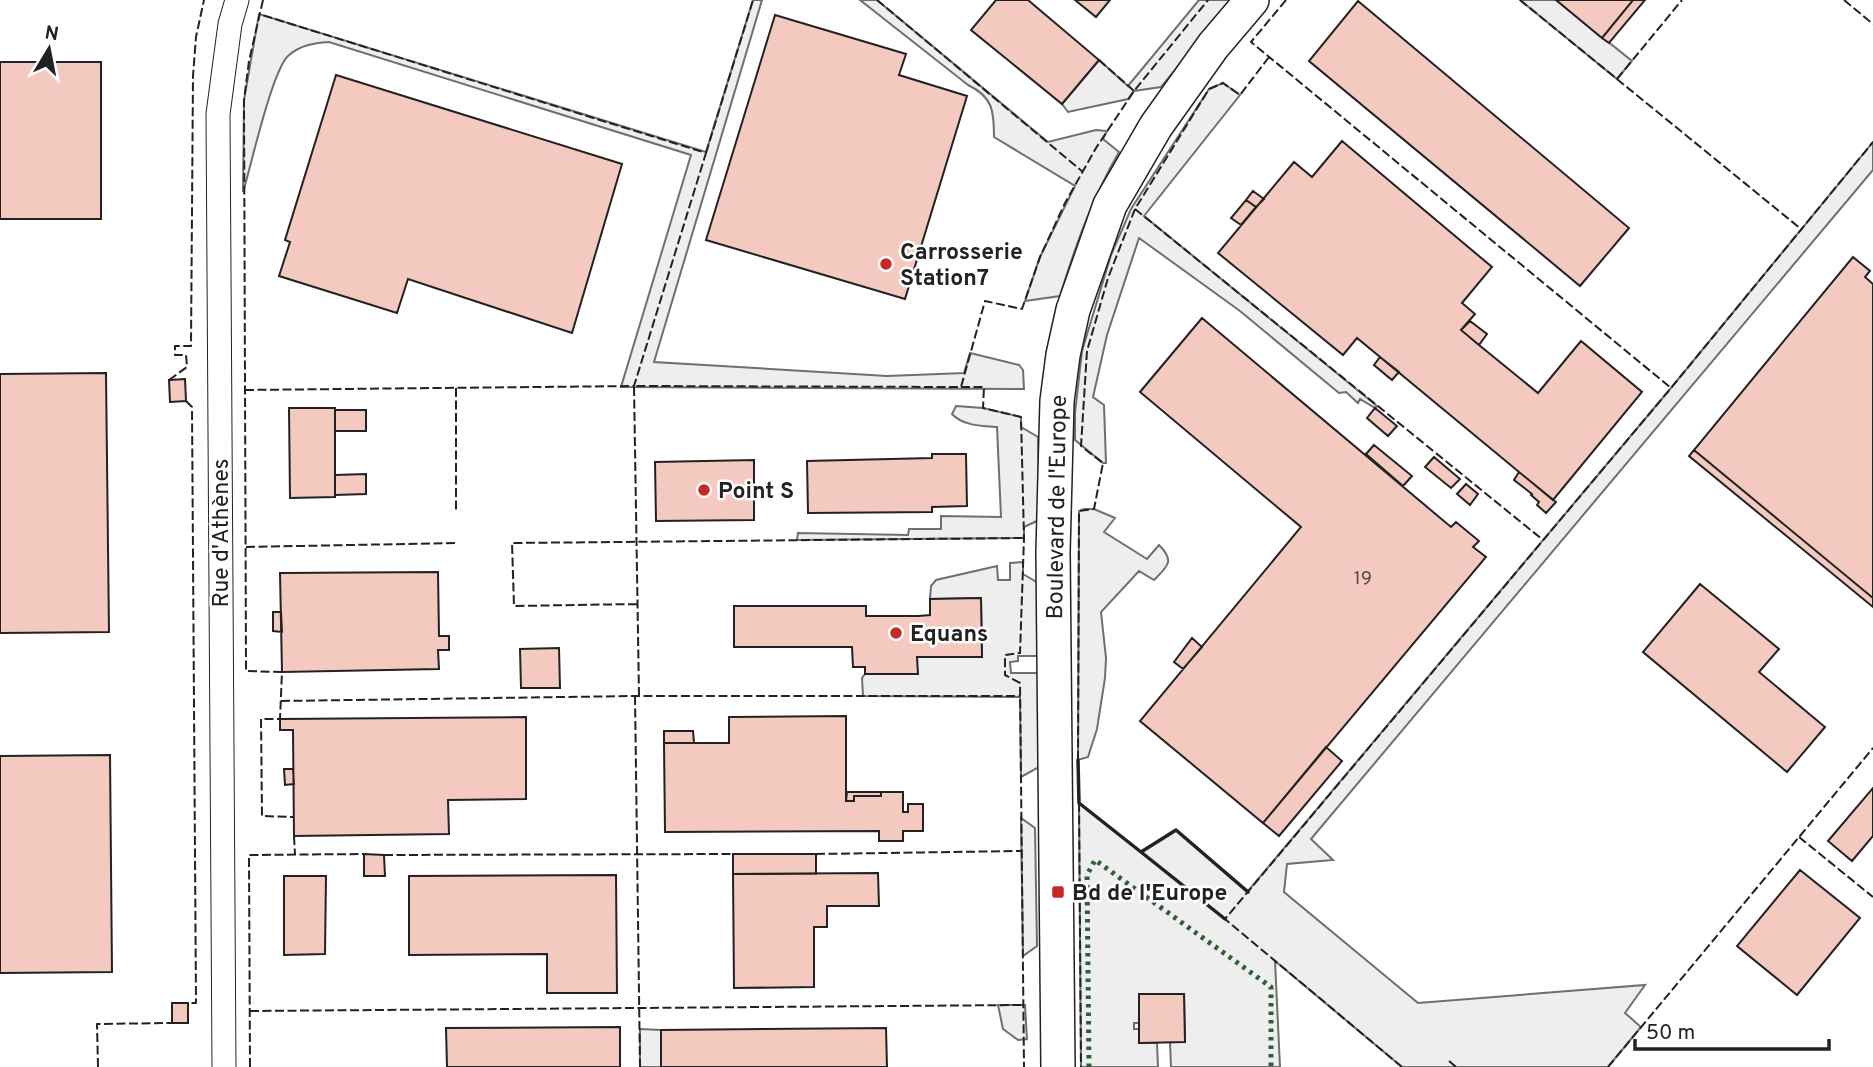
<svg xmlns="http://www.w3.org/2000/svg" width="1873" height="1067" font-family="Overpass,sans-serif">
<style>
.green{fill:#eee;stroke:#6f6f6f;stroke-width:2}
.building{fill:#f3c9c0;stroke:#222;stroke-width:2}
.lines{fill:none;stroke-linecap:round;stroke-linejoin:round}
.street-casing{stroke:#222;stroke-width:25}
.secondary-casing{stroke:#222;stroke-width:36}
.street{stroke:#fff;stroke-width:23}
.secondary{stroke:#fff;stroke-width:33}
.hedge{stroke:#2f5e38;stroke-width:5;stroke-dasharray:3.5 5;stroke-linecap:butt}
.fence{stroke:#222;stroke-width:2;stroke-dasharray:9 3.5;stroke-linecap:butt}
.wall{stroke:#222;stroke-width:3.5}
.poi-dot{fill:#c62828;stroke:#fff;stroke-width:2.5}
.labels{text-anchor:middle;stroke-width:5;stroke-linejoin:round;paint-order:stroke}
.number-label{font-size:19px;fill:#564c4a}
.poi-label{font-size:23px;font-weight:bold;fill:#222;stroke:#fff;text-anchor:start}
.street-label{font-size:23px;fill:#222;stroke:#fff}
</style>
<rect width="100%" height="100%" fill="#fff"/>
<path class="green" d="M753,0H762L654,362L887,376L964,373L970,353L1019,365L1023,370L1024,389L621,387L691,155L329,42C314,43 300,45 288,56C272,71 251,166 243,192L244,100L259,14L706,152Z
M860,0H877L1048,142L1096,130L1107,131L1103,139L1119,152C1092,199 1076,244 1060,296L1025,301L1040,257L1075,186L994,137C994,111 993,97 968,85Z
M1199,0H1234L1161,87L1134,91L1128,99L1068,112L1062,104L1099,60L1128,86Z
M1520,0H1556L1632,61L1617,79Z
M1223,83L1240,95L1144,216L1377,406L1375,408L1360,399L1358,403L1346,392L1339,393L1240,311L1139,238L1107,335L1093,397L1104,405L1106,463H1103L1075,440V413L1082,351L1111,255L1131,209L1209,89Z
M1873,142V170L1311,839L1333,860L1287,864L1284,892L1418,1003L1645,985L1625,1013L1641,1027L1608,1067H1402L1275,961L1280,1067H1171L1170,1042H1185L1184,994H1139V1023H1134V1029H1139L1140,1043H1157L1158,1067H1081L1079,803L1141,852L1176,830L1248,891L1671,388Z
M956,406L983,408L1021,417V427L1038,437L1039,520L1024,527V538L797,540L798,533L908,535L909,529H941V516L1001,517L997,427C982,426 963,426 952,414Z
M1084,509H1094L1115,518L1104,532L1147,559L1159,545C1175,561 1168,566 1154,580L1139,571L1101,612L1106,658L1105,678L1097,729L1088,757L1078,760L1079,511Z
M1023,562V574L1040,584L1041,656H1018V661L1010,662L1011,673H1039L1041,766L1021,777L1020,697L863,696L862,678L865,674H917V657H982L981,598L930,599L931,586L936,580L997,566L998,580H1010V563Z
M1021,818L1035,828L1037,946L1023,956Z
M998,1005H1025L1027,1039L1018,1040L1003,1029Z
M640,1029L661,1030V1067H640Z"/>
<path class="building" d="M996,0H1028L1099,60L1062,104L971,30Z
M1075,0H1110L1096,17Z
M1556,0H1633L1602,38Z
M1633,0H1645L1609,43L1602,38Z
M1358,1L1629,228L1580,286L1309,61Z
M775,15L906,54L899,75L967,96L905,299L706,240Z
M0,62H101V219H0Z
M336,75L622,164L572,333L408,279L397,313L279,276L290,242L285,240Z
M1342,141L1492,267L1462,303L1475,314L1461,330L1479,345L1538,393L1581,341L1642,392L1553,500L1357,338L1343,355L1218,253L1294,162L1312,177Z
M1253,191L1264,199L1256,207L1246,200Z
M1246,200L1256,207L1241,225L1231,218Z
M1853,257L1870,271L1865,277L1873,284V598L1694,450Z
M1202,318L1451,527L1456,522L1479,541L1473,547L1486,557L1263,823L1140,721L1301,527L1140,392Z
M1470,321L1487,334L1479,345L1461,330Z
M1380,357L1399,372L1392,380L1374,365Z
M106,373L109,632L0,633V374Z
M185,379L186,401L170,402L169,380Z
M289,408H335V497L290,498Z
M1375,408L1397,426L1388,436L1367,418Z
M335,410H366V431H335Z
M1374,445L1412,476L1403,486L1366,454Z
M1694,450L1873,598V607L1689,456Z
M932,454H966L967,506L932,507V512L808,513L807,461L932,458Z
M1434,457L1460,479L1451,488L1425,467Z
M754,460V520L656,521L655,462Z
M1519,472L1556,502L1546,513L1537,505L1539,502L1531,495L1532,494L1514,480Z
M366,474V494L335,495V475Z
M1466,484L1478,494L1470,505L1457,494Z
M438,572L439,636H449V650H438L439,669L282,672L280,573Z
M1700,584L1779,649L1759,672L1825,727L1787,772L1643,652Z
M981,598L982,657H917L918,674H865V667H853L852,647H734V606H866V616H918L930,615V599Z
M273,612H281L282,632L273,631Z
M1192,638L1202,647L1183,669L1174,662Z
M559,648L560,688H521L520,649Z
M846,716V801H854V796H881V792H903V812H908V804H923V831H903V841H879V831L665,832L664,743H729V717Z
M526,717V799L448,800L449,834L294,836L293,730H280V719Z
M664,731H693L694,743H664Z
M1326,747L1342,761L1279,836L1263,823Z
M110,755L112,972L0,973V756Z
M284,769H293L294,784L285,785Z
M1873,788V836L1852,861L1828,841Z
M847,792H881V796H854V801H846Z
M364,854L384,855L385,876H364Z
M733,854H816V874H733Z
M1800,870L1860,918L1797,995L1737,946Z
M878,873L879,906H827V927H814V987L734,988L733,874Z
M616,875L617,993H547V954L409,955V876Z
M284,876H326L325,954L284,955Z
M1139,994H1184L1185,1042L1139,1043Z
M172,1003H188V1023H172Z
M620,1027V1067H447L446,1028Z
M886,1028L887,1067H661V1030Z"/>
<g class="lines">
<defs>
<path id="street" d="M224,1067L218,114L230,24L237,0"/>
<path id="secondary" d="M1058,1067L1053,552L1057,401L1063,355L1073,310L1110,205L1156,126L1213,46L1252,0"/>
</defs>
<use href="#street" class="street-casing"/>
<use href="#secondary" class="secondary-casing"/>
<use href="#street" class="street"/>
<use href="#secondary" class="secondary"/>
<path class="hedge" d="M1089,1067L1087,875L1095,860L1271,987V1067"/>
<path class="fence" d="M263,0L249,61L244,100L246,671L282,672L280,719H261L262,816L294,817
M877,0L1083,172
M1286,0L1251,42L1671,388
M1520,0L1801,229
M1844,0L1873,24
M1099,60L1134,91
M1617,79L1682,0
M706,153L753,0
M1135,209L1543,540
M169,380L187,367L186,355H175V346H191L193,76L196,37L204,0
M961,387H984L983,408L1021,417L1024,538L1020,653L1005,655V675L1020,683L1024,1067
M456,388V511
M245,390L634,386L706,153L259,14
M186,401L192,407L196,1003H188
M246,547L456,543
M637,604L514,606L512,543L1024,538
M635,696L640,1067
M639,696L634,386L961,387L985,301L1022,309L1040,257L1065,203L1096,148L1134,91L1208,0
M281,701L635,696H1020
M1078,760L1079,511L1094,509L1103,463L1081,446L1087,351L1108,278L1135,209L1209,89L1223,83L1240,95L1269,57
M1079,803L1081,1067
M294,836L295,855
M1799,837L1873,897
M816,854L1021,851
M384,855L733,854
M250,1011L1023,1005
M1449,1061L1456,1067
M98,1067L97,1024L172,1023
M250,1067L249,855L364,854
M1402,1067L1225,919L1671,388L1873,142
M1608,1067L1873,748"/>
<path class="wall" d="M1078,760L1079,803L1141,852L1176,830L1248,892
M1141,852L1225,919"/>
</g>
<g class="poi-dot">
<circle cx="886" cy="264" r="7"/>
<circle cx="704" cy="490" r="7"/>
<circle cx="896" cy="633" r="7"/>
<rect x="1051" y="885" width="14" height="14" rx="3.5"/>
</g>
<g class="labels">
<g class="number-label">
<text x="1363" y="584">19</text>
</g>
<g class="poi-label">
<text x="900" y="259">Carrosserie<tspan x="900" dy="26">Station7</tspan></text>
<text x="718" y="498">Point S</text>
<text x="910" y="641">Equans</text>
<text x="1072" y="900">Bd de l'Europe</text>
</g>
<g class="street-label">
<text transform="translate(1056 507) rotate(-89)" y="8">Boulevard de l'Europe</text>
<text transform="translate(220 533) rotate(-90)" y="8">Rue d'Athènes</text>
</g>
</g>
<g transform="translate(49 49) rotate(10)" stroke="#ffffff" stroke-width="5" paint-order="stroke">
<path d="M0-5L12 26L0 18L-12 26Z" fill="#222222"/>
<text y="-10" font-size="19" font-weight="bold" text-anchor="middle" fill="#222222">N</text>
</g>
<path d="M1635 1039v10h194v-10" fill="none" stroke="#222222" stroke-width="3.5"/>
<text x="1646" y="1039" font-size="21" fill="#222222" stroke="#ffffff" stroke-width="5" paint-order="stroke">50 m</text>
</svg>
